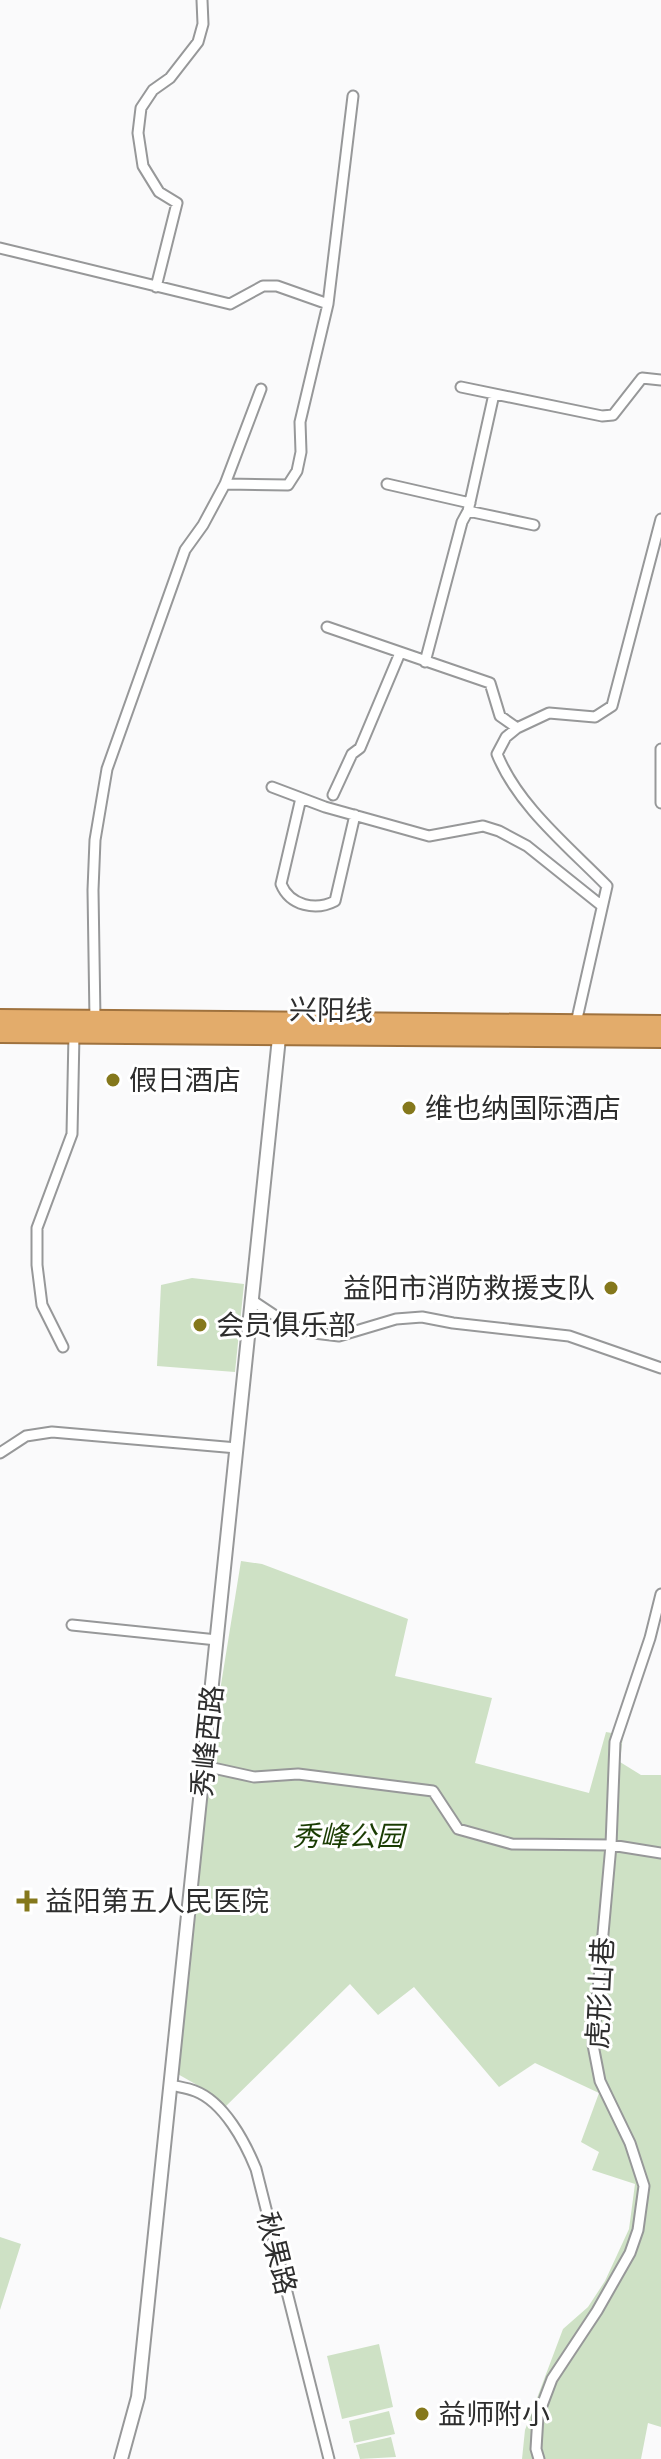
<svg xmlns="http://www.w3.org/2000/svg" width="661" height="2459" font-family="'Playfair Display','Noto Sans SC',serif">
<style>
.green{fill:#cee1c5}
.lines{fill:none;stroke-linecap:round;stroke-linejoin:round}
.minor-casing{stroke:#979899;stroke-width:13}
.tertiary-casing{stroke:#979899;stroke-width:16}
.trunk-casing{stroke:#9f723e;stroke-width:20}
.minor{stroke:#fff;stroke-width:9}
.tertiary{stroke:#fff;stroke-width:12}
.trunk{stroke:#e3ac6b;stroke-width:16}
.poi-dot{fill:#85781c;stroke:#fff;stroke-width:3}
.labels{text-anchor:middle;stroke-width:6;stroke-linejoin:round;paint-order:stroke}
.street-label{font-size:28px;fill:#2e2e2e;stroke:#fff}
.poi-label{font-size:28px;fill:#2e2e2e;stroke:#fff;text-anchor:start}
.park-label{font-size:28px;font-style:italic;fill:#1a3c03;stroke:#fff}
</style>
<rect width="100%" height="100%" fill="#fafafb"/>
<path class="green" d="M192,1278L244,1284L235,1372L157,1366L161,1285Z
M241,1561L262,1564L408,1619L395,1676L492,1698L475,1763L589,1793L606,1732L623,1735L620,1762L641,1775H661V2427L648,2423L641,2459H522L525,2430L563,2329L588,2307L605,2281L629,2229L635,2184L592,2170L599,2152L581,2142L599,2093L535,2063L499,2087L414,1987L378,2015L350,1984L224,2108L204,2089L176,2073L207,1771Z
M0,2237L21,2244L0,2310Z
M379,2344L393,2407L342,2419L327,2356Z
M389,2411L395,2434L354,2443L349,2421Z
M391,2437L396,2457L360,2459L356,2445Z"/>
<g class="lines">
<defs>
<path id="minor" d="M0,248L230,304L263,286H277L328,304
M156,287L177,203L159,192L143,166L138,133L141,108L153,90L170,78L198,42L203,24L202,0
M461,387L602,416L613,415L642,378L661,380
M225,484L261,389
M387,484L470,503
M468,511L534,525
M327,627L490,683L500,716L517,728
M425,662L462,522L468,511L494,394
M661,749V803
M272,787L325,807L429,836L483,826L499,831L527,846L602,906
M333,795L352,754L360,748L400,653
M301,798L281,884C290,906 316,911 335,901L355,815
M95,1019L93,890L95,840L107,769L185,550L203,525L225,484L288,485L297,471L301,452L300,422L328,304L353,96
M576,1023L607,886C568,846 518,806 497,754L506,737L517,728L549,713L595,717L612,706L661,519
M253,1301L286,1323L314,1333L339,1336L396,1319L422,1317L453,1323L569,1336L661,1368
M63,1347L42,1305L37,1265V1228L72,1134L74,1034
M0,1453L26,1436L52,1432L237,1448
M72,1625L217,1640
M204,1766L254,1777L298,1774L433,1791L458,1829L512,1844L611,1845L661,1853
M171,2085C179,2087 188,2088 195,2091C224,2102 245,2142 256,2169L329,2459
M539,2459L536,2449L538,2416L552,2379L597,2311L630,2253L638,2230L644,2186L630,2143L600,2081L593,2045L611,1845L615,1742L650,1638L661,1594"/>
<path id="tertiary" d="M121,2459L138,2397L280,1028"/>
<path id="trunk" d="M0,1018L661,1024
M0,1034L661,1039"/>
</defs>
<use href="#minor" class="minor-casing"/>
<use href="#tertiary" class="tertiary-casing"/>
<use href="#trunk" class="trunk-casing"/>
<use href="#minor" class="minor"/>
<use href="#tertiary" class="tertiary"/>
<use href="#trunk" class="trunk"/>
</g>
<g class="poi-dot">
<circle cx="113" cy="1080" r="8"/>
<circle cx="409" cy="1108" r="8"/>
<circle cx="611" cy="1288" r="8"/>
<circle cx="200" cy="1325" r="8"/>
<path d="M23 1889h8v8h8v8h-8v8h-8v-8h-8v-8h8z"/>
<circle cx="422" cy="2414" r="8"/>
</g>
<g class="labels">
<g class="street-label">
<text transform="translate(331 1010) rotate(1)" y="10">兴阳线</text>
<text transform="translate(207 1741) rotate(-84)" y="10">秀峰西路</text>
<text transform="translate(600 1993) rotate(-87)" y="10">虎形山巷</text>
<text transform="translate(277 2253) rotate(76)" y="10">秋果路</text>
</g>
<g class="poi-label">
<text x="129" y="1090">假日酒店</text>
<text x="425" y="1118">维也纳国际酒店</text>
<text x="595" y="1298" text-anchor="end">益阳市消防救援支队</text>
<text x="216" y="1335">会员俱乐部</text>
<text x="45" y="1911">益阳第五人民医院</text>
<text x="438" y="2424">益师附小</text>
</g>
<g class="park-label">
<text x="348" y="1846">秀峰公园</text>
</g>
</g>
</svg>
